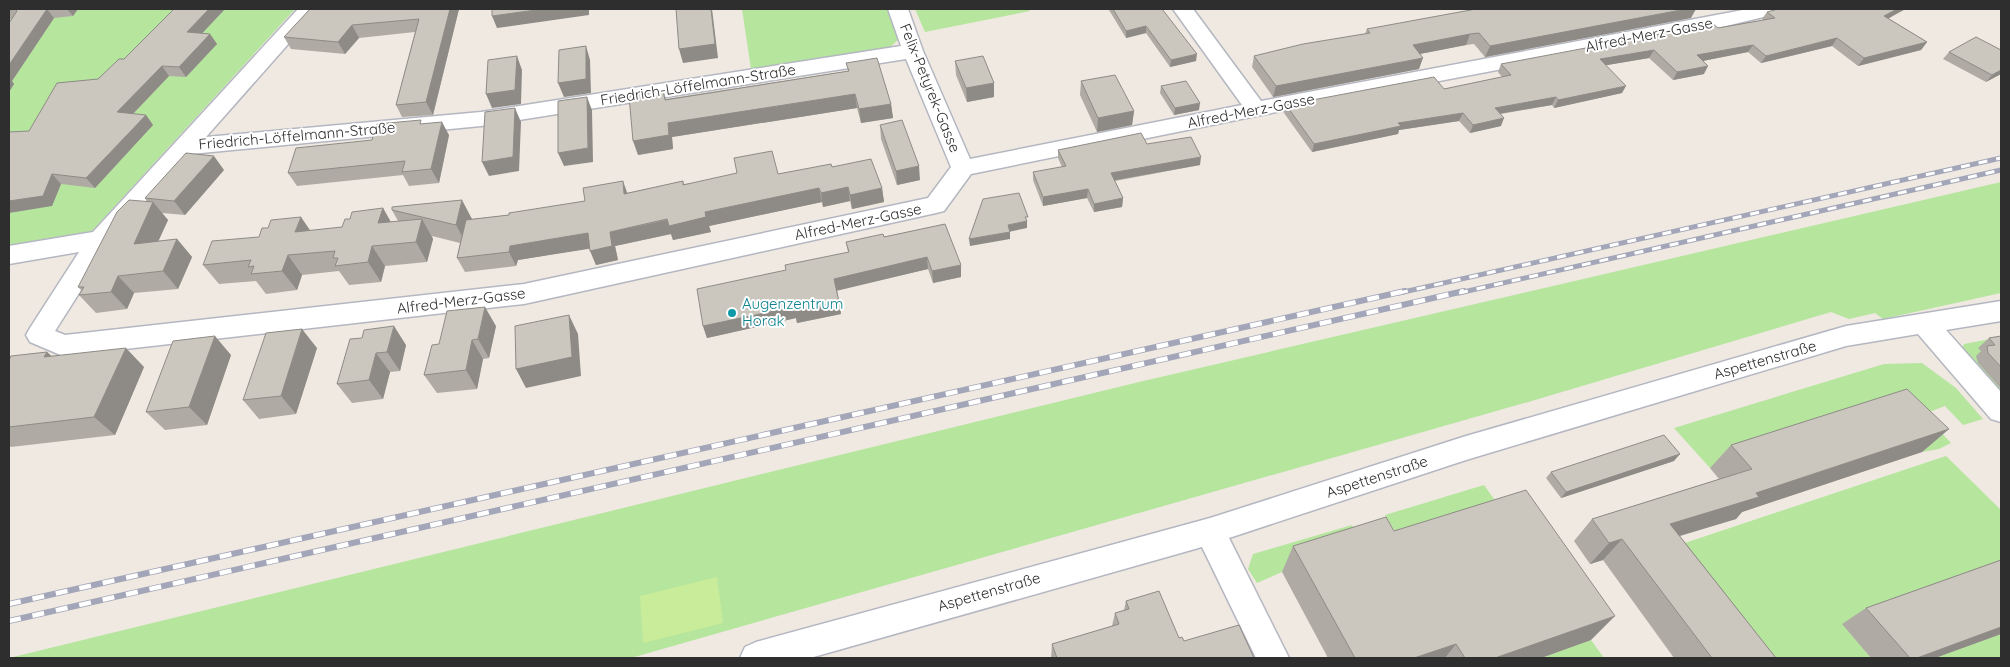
<svg xmlns="http://www.w3.org/2000/svg" width="2010" height="667" font-family="Quicksand,sans-serif">
<style>
.green{fill:#b6e59e}
.pitch{fill:#c9ec9a}
.lines{fill:none;stroke-linecap:round;stroke-linejoin:round}
.street-casing{stroke:#b4b7c1;stroke-width:3}
.street{fill:#fff;fill-rule:evenodd}
.rail-far1-casing{stroke:#a3a6b8;stroke-width:5}
.rail-casing{stroke:#a3a6b8;stroke-width:6}
.rail-far1{stroke:#fff;stroke-width:3;stroke-dasharray:9;stroke-linecap:butt}
.rail{stroke:#fff;stroke-width:4.5;stroke-dasharray:12;stroke-linecap:butt}
.wall{fill:#afaba4}
.shaded-wall{fill:#8e8b86}
.building{fill:#cbc7bf;stroke:#8e8b86}
.culture-dot{fill:#0f9aa8;stroke:#fff;stroke-width:2}
.labels{text-anchor:middle;stroke-width:4;stroke-linejoin:round;paint-order:stroke}
.street-label{font-size:15px;fill:#2e2e2e;stroke:#fff}
.culture-label{font-size:15px;fill:#0d838f;stroke:#fff;text-anchor:start}
</style>
<rect width="100%" height="100%" fill="#efe9e1"/>
<path class="green" d="M19,9H295L92,231L9,245V22Z
M742,9H888L899,39L889,48L751,69Z
M915,9H1029L1030,11L925,32Z
M2001,182V293L1883,319L1875,313L1849,319L1831,312L1535,400L631,658H9L1139,382Z
M2001,337V397L1960,352L1964,344Z
M1922,363L1956,388L1983,419L1963,425L1945,406L1924,414L1951,443L1939,449L1922,452L1882,413L1710,468L1674,428L1884,364Z
M1946,456L2001,510V568L1843,624L1871,658H1736L1655,553Z
M1484,485L1507,517L1406,549L1385,515Z
M1352,525L1364,546L1282,572L1257,583L1248,569L1253,554Z
M2001,634V658H1934Z
M1591,640L1604,658H1541Z"/>
<path class="pitch" d="M717,577L723,623L643,643L640,596Z"/>
<g class="lines">
<defs>
<path id="street" d="M298,9H319L206,137L481,112L901,46L888,9H908L923,51L970,159L1242,105L1173,9H1193L1261,101L1748,9H1783L1780,13L1722,27L1256,116L971,174L944,211L936,213L524,304L63,356L30,342L26,335L30,328L79,252L9,264V246L93,232ZM906,59L951,167L928,198L524,284L65,335L55,331L109,246L191,154L481,126Z
M2001,301V321L1946,330L2001,392V422L1991,419L1918,334L1846,346L1466,460L1229,538L1289,658H1256L1202,547L810,658H740L745,647L756,642L1210,518L1466,436L1846,326Z"/>
</defs>
<use href="#street" class="street-casing"/>
<use href="#street" class="street"/>
<defs>
<path id="rail-far1" d="M1399,293L2001,158
M1459,293L2001,170"/>
<path id="rail" d="M9,604L1405,291
M9,621L1464,291"/>
</defs>
<use href="#rail-far1" class="rail-far1-casing"/>
<use href="#rail" class="rail-casing"/>
<use href="#rail-far1" class="rail-far1"/>
<use href="#rail" class="rail"/>
</g>
<path class="wall" d="M9,9H78L73,16L54,18L12,81L14,84L9,92V23L11,19H9Z
M174,9H225L202,33L210,34L217,44L186,77L169,76L133,114L146,115L153,125L95,188L61,184L52,206L29,131L124,59Z
M310,9H459L433,115L402,117L396,105L415,32L359,38L345,54L291,49L284,37Z
M1109,9H1162L1196,61L1170,67L1146,33L1126,38L1109,10Z
M1904,10L1888,18L1927,42L1921,50L1858,66L1832,46L1761,63L1748,52L1703,61L1704,74L1673,80L1649,58L1606,65L1622,93L1554,108L1552,105L1501,114V126L1470,133L1459,121L1399,130L1398,134L1312,152L1284,113L1286,105L1444,89L1502,77L1498,72L1501,64L1718,28L1763,20L1762,19L1767,12Z
M1691,18L1485,57L1474,44L1466,45L1420,54L1419,69L1273,97L1252,67L1254,56L1365,34L1367,29Z
M1949,52L2001,74L1986,82L1943,59Z
M955,61L994,97L967,102L956,75Z
M846,63L891,104L893,118L861,123L857,108L672,137L673,149L638,155L663,90L666,99L848,71Z
M1081,81L1134,111L1132,125L1097,132L1080,95Z
M1161,86L1199,110L1174,115L1160,93Z
M423,124L449,135L439,183L409,186L403,175L297,186L288,173L372,140Z
M880,125L920,180L897,185L881,139Z
M1147,144L1200,165L1115,181L1123,198L1122,207L1094,212L1087,198L1043,206L1033,180V172L1062,167L1058,158V150Z
M832,167L882,188L884,202L852,209L850,201L823,207L822,202L709,226L711,232L673,240L671,234L615,246L618,260L596,265L590,248L518,260L516,266L465,272L457,258L460,243L432,236L433,239L427,262L385,266L381,282L349,285L339,271L302,275L297,290L266,294L256,281L219,284L203,265L259,237L342,227L350,219L383,208L391,222L398,221L392,210L472,219L509,215L627,193L683,181L684,184L778,174Z
M224,170L185,215L162,213L168,220L158,241L177,239L192,257L178,289L134,293L127,309L96,313L79,295L82,291L78,287L147,202L145,198Z
M945,224L961,277L933,283L928,269L837,290L841,314L797,323L796,318L707,338L703,326L786,270L848,252L846,242L884,237Z
M496,326L489,358L483,359L477,389L437,393L424,375L439,344Z
M2001,336V389L1978,363L1976,356L1981,351L1978,348L1989,338Z
M350,339L406,345L400,371L390,372L383,399L352,403L337,384Z
M317,348L296,414L259,419L243,400Z
M47,352L51,356L144,367L115,435L11,447L9,445V360Z
M231,355L207,425L165,430L146,412Z
M1949,429L1922,452L1742,512L1736,519L1680,536L1776,658H1674L1603,560L1590,564L1574,541L1592,519L1719,479L1710,468L1731,445Z
M1674,461L1561,498L1546,478L1551,472Z
M1394,531L1591,640L1541,658H1328L1282,572L1293,546Z
M2001,560V634L1935,658H1871L1842,624L1866,608Z
M1126,601L1184,641L1254,658H1051L1052,644L1112,626L1115,613L1124,610Z"/>
<path class="shaded-wall" d="M47,9L54,18L12,81L14,84L9,92V65Z
M67,9H78L73,16Z
M209,9H225L194,42L187,32Z
M450,9H459L433,115L426,102Z
M543,9H589V15L497,28L492,16Z
M623,9H636L624,10Z
M711,9H712L718,58L683,63L679,49Z
M1686,9H1696L1691,18L1485,57L1490,46Z
M1897,9H1905L1879,24L1884,16Z
M352,25L359,38L345,54L338,42Z
M1146,26V33L1126,38V31Z
M210,34L217,44L186,77L179,67Z
M1470,34L1466,45L1409,56L1413,45Z
M1837,38L1832,46L1761,63L1766,56Z
M1927,42L1921,50L1858,66L1864,58Z
M1753,45L1748,52L1692,63L1697,55Z
M586,46L590,60L591,93L564,97L558,83Z
M1654,50L1649,58L1596,67L1600,59Z
M1197,54L1196,61L1170,67L1171,60Z
M517,56L522,70L521,104L492,108L486,94Z
M1423,58L1419,69L1273,97L1276,86Z
M162,66L169,76L125,122L117,112Z
M1708,66L1704,74L1673,80L1677,72Z
M2001,70V74L1986,82L1992,75Z
M994,83V97L967,102L966,88Z
M1626,86L1622,93L1554,108L1558,100Z
M855,94L857,108L672,137L673,149L638,155L633,141L668,123Z
M587,97L592,110L593,162L564,166L558,153Z
M1556,97L1552,105L1491,115L1495,108Z
M1200,103L1199,110L1174,115L1175,108Z
M891,104L893,118L861,123L859,109Z
M515,108L521,122L519,171L489,176L482,162Z
M1134,111L1132,125L1097,132L1098,118Z
M1463,113L1459,121L1399,130L1398,134L1312,152L1314,144L1398,123Z
M146,115L153,125L95,188L86,178Z
M1504,118L1501,126L1470,133L1473,125Z
M442,122L449,135L439,183L431,169Z
M214,156L224,170L185,215L174,201Z
M1201,157L1200,165L1110,181L1111,173Z
M919,166L920,180L897,185L896,171Z
M52,174L61,184L52,206L9,213V201Z
M623,181L628,195L624,194Z
M848,187L850,201L823,207L821,193Z
M819,188L822,202L709,226L711,232L673,240L671,234L615,246L618,260L596,265L590,251L610,232Z
M882,188L884,202L852,209L850,195Z
M1088,189L1087,198L1043,206V197Z
M1123,198L1122,207L1094,212V204Z
M462,200L472,219L467,245L456,225Z
M153,202L168,220L149,262L134,244Z
M383,208L394,228L378,223Z
M301,217L314,236L295,232Z
M422,219L433,239L427,262L416,242Z
M1027,221V228L1008,232V225Z
M1010,232V239L970,246L969,239Z
M588,233L594,248L518,260L516,266L509,252L510,246Z
M177,239L192,257L178,289L163,271Z
M372,246L385,266L381,282L368,262Z
M288,255L302,275L297,290L282,271Z
M927,257L928,269L836,291L834,279Z
M961,265V277L933,283L932,271Z
M118,276L134,293L127,309L111,292Z
M839,302L841,314L797,323L796,318L707,338L703,326L793,307Z
M485,307L496,326L489,358L478,339Z
M569,315L578,334L581,376L526,388L516,369Z
M394,326L406,345L400,371L387,352Z
M302,329L317,348L296,414L281,396Z
M215,336L231,355L207,425L189,407Z
M472,340L483,359L477,389L466,370Z
M126,348L144,367L115,435L94,417Z
M47,352L67,371L44,357Z
M376,353L390,372L383,399L369,380Z
M1949,429L1922,452L1742,512L1736,519L1649,545L1670,524L1756,493Z
M1680,454L1674,461L1561,498L1566,492Z
M1622,539L1603,560L1590,564L1609,543Z
M1615,616L1591,640L1541,658H1495Z
M2001,627V634L1935,658H1917Z
M1456,644L1445,658H1414Z"/>
<path class="building" d="M9,9H49H47L9,65V23L17,11H16L17,9L9,10Z
M174,9H209L187,32L210,34L179,67L162,66L117,112L146,115L86,178L52,174L43,196L9,201V132L29,131L57,83L98,79L119,59H124Z
M310,9H450L426,102L396,105L419,19L352,25L338,42L284,37Z
M492,9H543L492,16Z
M676,9H711L715,44L679,49Z
M1113,9H1162L1197,54L1171,60L1146,26L1126,31Z
M1476,9H1686L1490,46L1479,33L1470,34L1413,45L1423,58L1276,86L1254,56L1303,44L1370,33L1367,29Z
M1778,9H1897L1884,16L1927,42L1864,58L1837,38L1766,56L1753,45L1697,55L1708,66L1677,72L1654,50L1600,59L1626,86L1558,100L1556,97L1495,108L1504,118L1473,125L1463,113L1398,123L1401,126L1314,144L1286,105L1434,77L1444,89L1511,75L1501,64L1713,24L1718,28L1775,18L1767,12Z
M1976,37L2001,50V70L1992,75L1949,52Z
M586,46V79L558,83L559,50Z
M517,56L515,90L486,94L488,60Z
M983,56L994,83L966,88L955,61Z
M877,58L891,104L859,109L855,94L668,123L669,135L633,141L629,96L663,90L665,100L849,71L846,63Z
M1115,75L1134,111L1098,118L1081,81Z
M1186,81L1200,103L1175,108L1161,86Z
M587,97L588,148L558,153V101Z
M515,108L513,157L482,162L485,112Z
M421,120L420,124L442,122L431,169L402,172L405,161L288,173L296,148L372,140L377,124Z
M902,120L919,166L896,171L880,125Z
M1141,133L1147,144L1191,137L1201,157L1111,173L1123,198L1094,204L1088,189L1043,197L1033,172L1066,166L1058,150Z
M772,151L778,174L831,164L832,167L871,159L882,188L850,195L848,187L821,193L819,188L705,212L706,217L669,226L667,219L610,232L612,246L590,251L588,233L510,246L509,252L457,258L466,220L509,215V213L585,201L583,188L623,181L624,194L683,181V185L737,173L734,158Z
M186,153L214,156L174,201L145,198Z
M1019,193L1028,217H1025L1027,221L1008,225L1010,232L969,239L983,199Z
M129,200L153,202L134,244L177,239L163,271L118,276L111,292L79,295L84,287H78L117,212Z
M462,200L456,225L392,210V207Z
M383,208L378,223L422,219L416,242L372,246L368,262L335,266L338,258H333L335,251L288,255L282,271L251,274L254,266L248,267L251,260L203,265L212,241L259,237L262,228H268L271,220L301,217L295,232L342,227L345,219H350L352,212Z
M945,224L961,265L932,271L927,257L834,279L839,302L794,312L793,307L703,326L697,289L786,270L785,265L849,252L846,242L883,234L884,237Z
M485,307L478,339L472,340L466,370L424,375L432,345L439,344L447,311Z
M569,315L572,357L516,369L515,326Z
M394,326L387,352L376,353L369,380L337,384L350,339L362,338L364,330Z
M302,329L281,396L243,400L266,333Z
M215,336L189,407L146,412L173,341Z
M2001,336V367L1988,353L1987,346L1995,345L1989,338Z
M126,348L94,417L9,427V360L11,356L47,352L44,357Z
M1907,389L1949,429L1756,493L1759,497L1670,524L1776,658H1712L1622,539L1609,543L1592,519L1752,469L1731,445Z
M1664,435L1680,454L1566,492L1551,472Z
M1526,490L1615,616L1495,658H1465L1456,644L1414,658H1355L1293,546L1386,517L1394,531Z
M2001,560V627L1917,658H1910L1866,608Z
M1159,591L1179,638L1182,637L1184,641L1239,625L1254,658H1057L1052,644L1119,624L1115,613L1129,609L1126,601Z"/>
<circle class="culture-dot" cx="732" cy="313" r="5"/>
<g class="labels">
<g class="street-label">
<text transform="translate(1649 35) rotate(-11)" y="5">Alfred-Merz-Gasse</text>
<text transform="translate(698 85) rotate(-9)" y="5">Friedrich-Löffelmann-Straße</text>
<text transform="translate(930 88) rotate(68)" y="5">Felix-Petyrek-Gasse</text>
<text transform="translate(1251 111) rotate(-11)" y="5">Alfred-Merz-Gasse</text>
<text transform="translate(297 136) rotate(-5)" y="5">Friedrich-Löffelmann-Straße</text>
<text transform="translate(858 222) rotate(-12)" y="5">Alfred-Merz-Gasse</text>
<text transform="translate(461 301) rotate(-7)" y="5">Alfred-Merz-Gasse</text>
<text transform="translate(1765 360) rotate(-16)" y="5">Aspettenstraße</text>
<text transform="translate(1377 477) rotate(-18)" y="5">Aspettenstraße</text>
<text transform="translate(989 592) rotate(-16)" y="5">Aspettenstraße</text>
</g>
<g class="culture-label">
<text x="742" y="309">Augenzentrum<tspan x="742" dy="17">Horak</tspan></text>
</g>
</g>
<rect width="2010" height="667" fill="none" stroke="#2e2e2e" stroke-width="20"/>
</svg>
